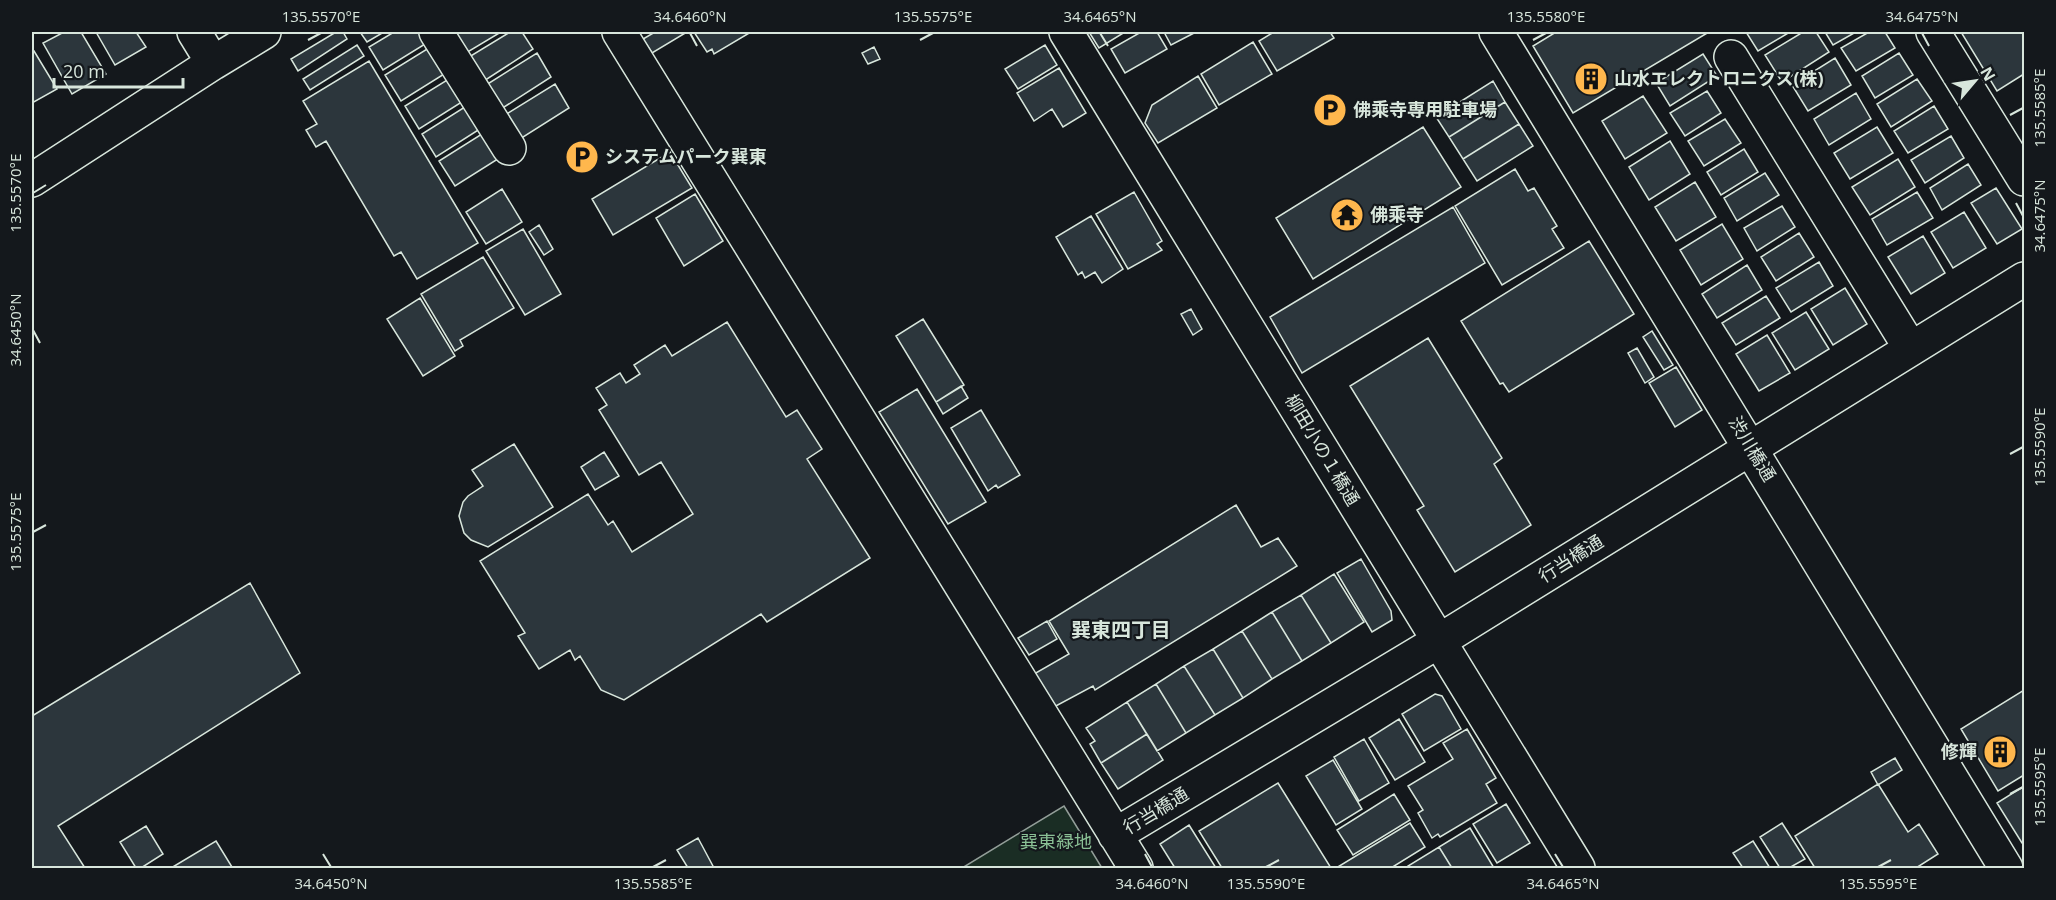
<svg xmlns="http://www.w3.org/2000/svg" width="2056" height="900" font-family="'Open Sans','Noto Sans JP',sans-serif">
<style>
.green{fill:#1a2d24;stroke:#939e99;stroke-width:1.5}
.building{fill:#2c363c;stroke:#d8e6dc;stroke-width:1.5}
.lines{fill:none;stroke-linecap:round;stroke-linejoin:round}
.minor-casing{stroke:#d8e6dc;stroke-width:36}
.minor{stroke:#14181c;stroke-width:33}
.ticks{fill:none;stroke:#d8e6dc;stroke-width:2}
.labels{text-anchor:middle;stroke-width:4.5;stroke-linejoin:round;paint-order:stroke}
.poi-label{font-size:18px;font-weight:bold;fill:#d8e6dc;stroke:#14181c;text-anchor:start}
.street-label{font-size:18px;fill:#d8e6dc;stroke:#14181c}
.park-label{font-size:18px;fill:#8ac095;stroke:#14181c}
.neighbourhood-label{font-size:20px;font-weight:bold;fill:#d8e6dc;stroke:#14181c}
.neatline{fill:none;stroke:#d8e6dc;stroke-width:2}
.ticks-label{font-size:15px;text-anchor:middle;fill:#d8e6dc}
</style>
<rect width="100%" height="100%" fill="#14181c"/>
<path class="green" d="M1064,806L1102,868H962Z"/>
<path class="building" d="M64,32H81L106,74L72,94L43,43Z
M96,32H136L146,47L115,65Z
M336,32H343L347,39L298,71L291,59Z
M360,32H384L367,42Z
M394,32H424L430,41L383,70L369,47Z
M454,32H501L466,53Z
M510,32H522L533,49L484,81L469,57Z
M655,32H687L652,53L643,39Z
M694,32H751L714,54L712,49L707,52Z
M1089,32H1125L1099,48Z
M1141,32H1157L1167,49L1125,73L1111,49Z
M1164,32H1196L1171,45Z
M1274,32H1330L1334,38L1277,71L1259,41Z
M1556,32H1709L1573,113L1533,46Z
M1746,32H1790L1758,51Z
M1803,32H1816L1829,52L1782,82L1765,55Z
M1825,32H1856L1833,45Z
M1869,32H1885L1895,48L1856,71L1841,48Z
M1961,32H2022L2024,35V74L1997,91Z
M1253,42L1272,74L1219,105L1201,74Z
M357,45L364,56L310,90L303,79Z
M1045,45L1057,65L1018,89L1005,69Z
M432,46L449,71L401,101L385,75Z
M874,47L880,59L868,64L862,53Z
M34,51L57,89L32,103V52Z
M537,53L551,77L501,109L486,85Z
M1899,53L1913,75L1875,98L1862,76Z
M1703,54L1717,76L1670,106L1656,83Z
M1835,58L1851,85L1808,111L1792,85Z
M369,61L478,243L417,279L401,252L394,256L326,141L316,147L306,130L317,124L303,101Z
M1059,68L1086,113L1063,127L1052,109L1034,121L1017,93Z
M1198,76L1217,108L1158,143L1145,123L1152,105Z
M452,77L465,100L419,129L405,106Z
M1917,79L1932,101L1891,127L1877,104Z
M1493,81L1505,102L1449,137L1436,117Z
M555,84L569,108L520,139L505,115Z
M1707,91L1721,113L1685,136L1670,113Z
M1856,93L1871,119L1829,145L1814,119Z
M1643,96L1667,133L1625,159L1602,121Z
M1505,102L1519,124L1463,159L1449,137Z
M468,105L483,127L436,157L422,134Z
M1934,106L1948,129L1908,153L1894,131Z
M1725,119L1741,143L1704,166L1688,141Z
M1519,124L1533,146L1477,181L1463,159Z
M1423,127L1461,187L1313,279L1276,218Z
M1877,127L1893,153L1850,179L1834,153Z
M485,132L501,157L455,186L439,161Z
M1951,136L1964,158L1925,183L1911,160Z
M1670,141L1690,174L1649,200L1629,167Z
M1744,149L1758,172L1721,195L1707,172Z
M670,152L692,188L613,235L592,199Z
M1898,159L1915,187L1870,215L1852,187Z
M1968,164L1981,185L1942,210L1930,188Z
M1515,169L1528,191L1534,188L1557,226L1552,229L1564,248L1502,285L1455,206Z
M1765,173L1779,195L1737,221L1724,198Z
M1695,182L1716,217L1676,241L1655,207Z
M1996,188L2022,229L1997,244L1971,203Z
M502,189L522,222L486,244L466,212Z
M1134,192L1162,241L1157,244L1162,250L1128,269L1096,214Z
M1917,192L1933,218L1887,245L1872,219Z
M695,194L723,241L684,266L656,218Z
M1782,206L1795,227L1757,251L1744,228Z
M1453,207L1485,263L1302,373L1270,317Z
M1964,212L1986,248L1953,268L1931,232Z
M1091,216L1123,269L1102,283L1095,272L1085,278L1082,272L1078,275L1056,237Z
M1722,224L1743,259L1701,285L1680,250Z
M539,225L553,249L544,255L529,232Z
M523,229L561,294L525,315L486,251Z
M1799,233L1814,257L1776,281L1761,257Z
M1923,236L1945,273L1911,294L1888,257Z
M1589,241L1634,314L1509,392L1503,383L1500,384L1461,321Z
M483,257L514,308L460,340L463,346L455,351L421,294Z
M1819,262L1833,286L1791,312L1776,288Z
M1747,265L1762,290L1717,318L1702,294Z
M1845,288L1867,324L1833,345L1811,309Z
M1766,296L1780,318L1736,345L1722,323Z
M420,298L455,356L423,376L387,319Z
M1191,309L1202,329L1193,335L1181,314Z
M1806,312L1829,349L1795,370L1772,333Z
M923,319L964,385L936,402L896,336Z
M727,322L786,417L797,410L822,449L807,459L870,558L767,622L761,614L624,700L601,690L580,656L575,660L570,650L539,669L518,636L525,633L480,561L588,494L608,525L613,521L632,552L693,514L661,462L639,475L599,410L607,405L596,388L620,373L626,383L640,374L634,365L665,345L672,356Z
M1652,331L1673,365L1664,370L1643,337Z
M1767,335L1790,373L1759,391L1736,354Z
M1428,338L1502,458L1494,464L1531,525L1455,572L1417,510L1424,506L1350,386Z
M1637,348L1654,377L1645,383L1628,353Z
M1676,367L1702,410L1675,427L1649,383Z
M961,386L968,398L943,414L936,402Z
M917,389L986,502L948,524L879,412Z
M981,410L1020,475L998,488L996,485L988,491L951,428Z
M514,444L553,507L488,547L471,540L464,533L459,516L463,502L468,496L483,486L472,470Z
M604,452L619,476L595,490L581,467Z
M1236,505L1261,547L1278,538L1297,566L1095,690L1093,686L1054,707L1034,674L1069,654L1049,621Z
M1361,559L1391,611L1392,620L1372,632L1337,573Z
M1334,574L1364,622L1331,643L1301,595Z
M250,583L300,673L58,826L85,868H32V716Z
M1301,595L1331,643L1302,661L1272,612Z
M1272,612L1302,661L1272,679L1242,631Z
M1047,621L1057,639L1029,655L1018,638Z
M1242,631L1272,679L1243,698L1213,649Z
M1213,649L1243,698L1215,715L1184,666Z
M1184,666L1215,715L1186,733L1156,684Z
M1156,684L1186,733L1157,751L1127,702Z
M2024,690V775L1998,791L1961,729Z
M1435,694L1442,696L1461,729L1424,751L1402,714Z
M1127,702L1147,734L1101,763L1090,744L1095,741L1086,728Z
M1399,719L1425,762L1395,780L1369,738Z
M1467,729L1496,778L1486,784L1497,803L1440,837L1438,834L1432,838L1418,813L1423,810L1408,786L1453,759L1443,743Z
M1147,734L1163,760L1118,789L1101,763Z
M1364,739L1389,783L1359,801L1334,757Z
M1895,758L1902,770L1878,785L1871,772Z
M1333,760L1362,809L1336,825L1306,776Z
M1278,783L1331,868H1222L1199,831Z
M1878,784L1908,832L1919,824L1938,854L1916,868H1815L1795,836Z
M2024,786V843H2022L1997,803Z
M1394,794L1410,820L1353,855L1337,830Z
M1506,804L1530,843L1497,863L1473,824Z
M1410,823L1425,847L1391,868H1336Z
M1782,823L1805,859L1789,868H1780L1760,837Z
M1189,825L1216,868H1175L1160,844Z
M146,826L163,854L141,868H136L120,842Z
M1470,828L1494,868H1452L1439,847Z
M698,838L714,868H688L677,850Z
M216,841L232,867L171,868Z
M1753,841L1770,868H1743L1733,853Z
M1439,847L1452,868H1409L1408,866Z"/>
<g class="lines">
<defs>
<path id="minor" d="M194,32L213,63
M436,32L509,148
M619,32L1136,868
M1066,32L1578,868
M1496,32L2006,868
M1933,32L2024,179
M1731,57L1911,349
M32,180L213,63L264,32
M1115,835L1439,641L2024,279"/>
</defs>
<use href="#minor" class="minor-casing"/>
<use href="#minor" class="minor"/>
</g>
<path class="ticks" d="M690,33L697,46M1100,33L1108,46M1922,33L1929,46M308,40L321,33M920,40L933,33M1533,40L1546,33M2010,115L2023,108M33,193L46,185M2016,203L2023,216M33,330L40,343M2010,454L2023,447M33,532L46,525M2010,794L2023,787M323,854L331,867M1145,854L1152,867M1555,854L1563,867M653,867L666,860M1266,867L1279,860M1878,867L1891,860"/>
<defs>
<symbol id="building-disc" viewBox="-11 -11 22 22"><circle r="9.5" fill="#ffb74d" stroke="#14181c"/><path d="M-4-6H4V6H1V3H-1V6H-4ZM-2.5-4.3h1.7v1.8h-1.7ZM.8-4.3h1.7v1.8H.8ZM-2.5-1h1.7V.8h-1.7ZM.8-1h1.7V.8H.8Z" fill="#111"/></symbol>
<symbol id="parking-disc" viewBox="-11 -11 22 22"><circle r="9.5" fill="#ffb74d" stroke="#14181c"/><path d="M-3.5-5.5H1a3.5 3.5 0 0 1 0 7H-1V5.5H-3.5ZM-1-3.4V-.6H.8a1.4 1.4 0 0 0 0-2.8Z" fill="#111"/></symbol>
<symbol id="temple-disc" viewBox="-11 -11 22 22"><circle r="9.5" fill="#ffb74d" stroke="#14181c"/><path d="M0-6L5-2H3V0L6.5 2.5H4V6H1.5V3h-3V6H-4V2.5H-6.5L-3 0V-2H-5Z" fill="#111"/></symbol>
</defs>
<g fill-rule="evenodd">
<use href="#building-disc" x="1572" y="60" width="38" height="38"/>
<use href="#parking-disc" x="1311" y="91" width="38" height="38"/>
<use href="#parking-disc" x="563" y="138" width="38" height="38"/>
<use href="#temple-disc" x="1328" y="196" width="38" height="38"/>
<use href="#building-disc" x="1981" y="733" width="38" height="38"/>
</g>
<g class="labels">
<g class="poi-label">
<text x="1614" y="85">山水エレクトロニクス(株)</text>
<text x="1353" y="116">佛乘寺専用駐車場</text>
<text x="605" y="163">システムパーク巽東</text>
<text x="1370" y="221">佛乘寺</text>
<text x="1977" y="758" text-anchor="end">修輝</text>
</g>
<g class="street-label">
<text transform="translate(1752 449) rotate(59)" y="6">渋川橋通</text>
<text transform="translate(1322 450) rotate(59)" y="6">柳田小の１橋通</text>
<text transform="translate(1571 559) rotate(-32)" y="6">行当橋通</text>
<text transform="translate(1156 811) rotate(-31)" y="6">行当橋通</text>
</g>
<g class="park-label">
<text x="1056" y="848">巽東緑地</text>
</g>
<g class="neighbourhood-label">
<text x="1121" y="637">巽東四丁目</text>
</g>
</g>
<rect width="2056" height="900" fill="none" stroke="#14181c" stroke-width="66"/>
<g transform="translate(1975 81) rotate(61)" stroke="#14181c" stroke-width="4.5" paint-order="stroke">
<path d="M0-4.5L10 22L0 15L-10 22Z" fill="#d8e6dc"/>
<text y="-9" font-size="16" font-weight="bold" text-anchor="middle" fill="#d8e6dc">N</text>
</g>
<path d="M54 78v9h129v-9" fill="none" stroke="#d8e6dc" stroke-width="3"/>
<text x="63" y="78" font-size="18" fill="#d8e6dc" stroke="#14181c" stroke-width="4.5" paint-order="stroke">20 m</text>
<rect x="33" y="33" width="1990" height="834" class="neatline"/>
<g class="ticks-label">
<text x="321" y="22">135.5570°E</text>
<text x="690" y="22">34.6460°N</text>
<text x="933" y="22">135.5575°E</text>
<text x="1100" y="22">34.6465°N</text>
<text x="1546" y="22">135.5580°E</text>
<text x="1922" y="22">34.6475°N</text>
<text transform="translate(2040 108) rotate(-90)" y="5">135.5585°E</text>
<text transform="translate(16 193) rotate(-90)" y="5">135.5570°E</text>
<text transform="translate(2040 216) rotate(-90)" y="5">34.6475°N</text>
<text transform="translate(16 330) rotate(-90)" y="5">34.6450°N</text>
<text transform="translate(2040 447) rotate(-90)" y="5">135.5590°E</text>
<text transform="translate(16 532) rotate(-90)" y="5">135.5575°E</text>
<text transform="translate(2040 787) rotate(-90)" y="5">135.5595°E</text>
<text x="331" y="889">34.6450°N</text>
<text x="653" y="889">135.5585°E</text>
<text x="1152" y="889">34.6460°N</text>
<text x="1266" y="889">135.5590°E</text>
<text x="1563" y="889">34.6465°N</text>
<text x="1878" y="889">135.5595°E</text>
</g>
</svg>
